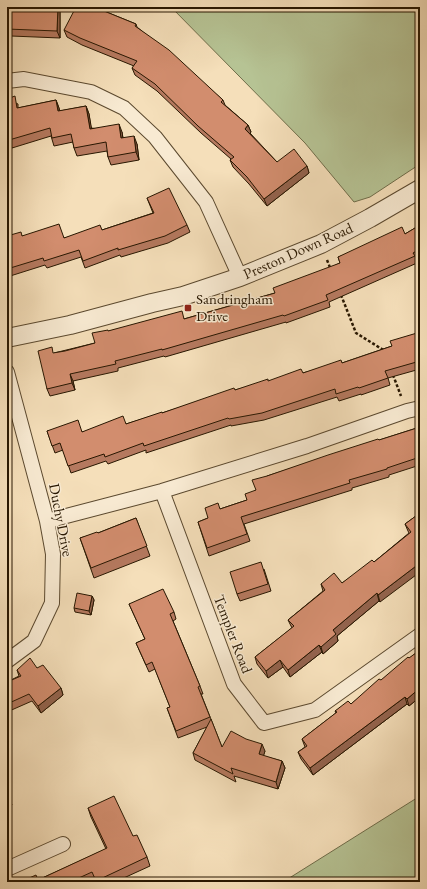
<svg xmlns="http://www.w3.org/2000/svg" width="427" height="889" font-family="'EB Garamond',serif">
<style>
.green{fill:#b6c394;stroke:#6f6d4a}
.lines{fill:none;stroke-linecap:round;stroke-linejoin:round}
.minor-casing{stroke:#5b492f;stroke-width:16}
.tertiary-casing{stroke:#5b492f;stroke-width:20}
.path{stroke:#281701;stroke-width:2.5;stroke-dasharray:3 2;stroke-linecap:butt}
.minor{stroke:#f8ead2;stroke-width:14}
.tertiary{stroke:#f8ead2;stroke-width:18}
.wall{fill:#b5795f;stroke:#281701}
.shaded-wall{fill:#93634d;stroke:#281701}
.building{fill:#d28d6e;stroke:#281701}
.poi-dot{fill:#8f2418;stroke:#f8ead2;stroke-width:1.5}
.labels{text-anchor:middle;stroke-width:3;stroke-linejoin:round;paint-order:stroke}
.street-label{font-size:15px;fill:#281701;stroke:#f8ead2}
.poi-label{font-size:15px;fill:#281701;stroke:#f8ead2;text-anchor:start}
</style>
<rect width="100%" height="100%" fill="#f5dfba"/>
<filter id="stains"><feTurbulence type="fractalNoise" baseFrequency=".005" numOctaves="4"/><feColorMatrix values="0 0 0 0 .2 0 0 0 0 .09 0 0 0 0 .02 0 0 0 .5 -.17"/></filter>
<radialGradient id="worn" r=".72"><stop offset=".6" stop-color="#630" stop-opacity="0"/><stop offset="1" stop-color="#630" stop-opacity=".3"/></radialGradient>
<path class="green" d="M171,7H420V164L370,197L354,202L305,143Z
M420,796V882H283Z"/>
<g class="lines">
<defs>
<path id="minor" d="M7,81L24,79L91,92L124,108L155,137L206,202L240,277
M7,372L47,521L53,554L52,603L34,641L7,661
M162,491L234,684L264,723L315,710L420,635
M47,521L162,491L307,446L407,411L420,408
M7,869L63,844"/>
<path id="tertiary" d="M7,338L70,325L152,303L183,296L240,277L321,244L370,218L420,189"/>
</defs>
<use href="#minor" class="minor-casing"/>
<use href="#tertiary" class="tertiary-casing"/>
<path class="path" d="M327,260L331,270
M341,295L356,333L385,351
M393,375L401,396"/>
<use href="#minor" class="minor"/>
<use href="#tertiary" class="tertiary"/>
</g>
<path class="wall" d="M7,7H60V38L11,36L7,37Z
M104,11L136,24L137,27L223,100L225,105L248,125L251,132L250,133L277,162L307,166L309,173L267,206L249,184L233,167L230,160L231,159L201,133L157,91L135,75L132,68L134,66L82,45L67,37L64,30Z
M7,99L18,104V108L56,100L60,111L86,106L89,114L91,128L122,132L123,138L137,144L139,160L111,165L108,157L107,151L77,156L74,148L73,142L54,146L51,136L12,148L8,137H7Z
M147,198L187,225L190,232L168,243L121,257L120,255L85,268L81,257L47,268L45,265L7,277V236H23L64,238L102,230L153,213Z
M420,225V258L416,260L417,263L329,302L330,307L286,323V322L165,357L164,356L118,368V371L73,381L75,390L50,396L47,389L54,353L95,343L109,331L184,319L275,293L340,263L338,257L405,234Z
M420,333V369L388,378L390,385L361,395V394L339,401L337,397L264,420L231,426V425L146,453V450L108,464L106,461L71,473L63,450L55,453L47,431L82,432L126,424L162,413L235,390L342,363L392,346Z
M420,427V465L389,475V477L352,488V490L244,524L250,541L209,556L198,522L208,518L220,509L247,500L256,490L267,476Z
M420,513L380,602L379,601L337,636L338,641L323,654L322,652L290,677L283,667L268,678L257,664L255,657L292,628L288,620L323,591L321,584L342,583L374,562L409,533L408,531L405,524Z
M136,518L150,556L94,578L80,538L98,533Z
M7,526L10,537L7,539Z
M264,569L271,591L240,601L237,594Z
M92,596L94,600L91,615L75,612L74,608Z
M129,604L174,612L176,619L173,621L200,686L203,694H201L222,747L265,751L263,756L282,761L285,768L278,789L234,776L236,782L195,760L193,753L207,727L178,738L167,708L170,707L155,669L149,672L136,643L145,639Z
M420,650V697L409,706L407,704L313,775L301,759L298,752L305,747L302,739L336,713L335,711L351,704Z
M37,668L61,688L63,695L41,713L32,701L7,712V682L19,676L17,670Z
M7,792L12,805L7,807Z
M88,808L133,836L147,857L150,866L115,882H96V880L91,882H20L38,880L106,849L91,817Z"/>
<path class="shaded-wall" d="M58,7H60V38L57,31Z
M56,100L59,108L61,119L58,111Z
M86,106L89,114L93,137L90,129Z
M119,124L122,132L124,146L121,138Z
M248,125L251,132L248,136L245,129Z
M134,136L137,144L139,160L136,152Z
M307,166L309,173L267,206L264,199Z
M70,374L73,381L75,390L72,383Z
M7,526L10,537L7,530Z
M420,563V572L380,602L378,595Z
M377,593L379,601L337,636L338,641L323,654L321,647L333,630Z
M92,596L94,600L91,615L89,611Z
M319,645L322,652L290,677L288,670Z
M280,660L283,667L268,678L266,671Z
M61,688L63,695L41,713L38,706Z
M420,688V697L409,706L407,699Z
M405,697L407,704L313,775L310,768Z
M262,744L265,751L262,761L259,754Z
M282,761L285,768L278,789L276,782Z"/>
<path class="building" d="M7,7H58L57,31L7,29Z
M76,7H97L104,11L136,24L135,26L169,50L223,100L221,102L248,125L245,129L277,162L294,149L307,166L264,199L247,177L230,160L234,157L198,126L155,84L132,68L137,61L80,38L64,30Z
M15,96L17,108L56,100L58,111L86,106L90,129L119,124L121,138L134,136L136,152L108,157L106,142L74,148L71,134L52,138L50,128L9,140L7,135V99Z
M169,188L187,225L165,236L118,250V248L83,261L79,250L44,261L43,258L7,269V236L21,232L22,236L59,224L64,238L100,225L102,230L154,213L147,198Z
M420,225V249L413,253L415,256L326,295L328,300L284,316L283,315L162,350V349L115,361L116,364L70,374L72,383L47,389L38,351L52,347L53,353L65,351L95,343L92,333L108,330V331L182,311L184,319L275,293L273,288L340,263L338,257L402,227L405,234Z
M417,333V334L420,333V361L385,371L388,378L359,388L358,387L336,394L335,389L262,413L229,419L228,418L144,446L143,443L105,457L104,454L68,466L60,443L52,446L47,431L78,420L82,432L123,416L126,424L162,412V413L234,388L235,390L268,379V381L301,369L303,373L341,360L342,363L392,346L390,341Z
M420,427V457L387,468V469L349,480L350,483L241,517L247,534L207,548L198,522L208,518L205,508L218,503L220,509L247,500L245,494L256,490L252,480L267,476L328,455L378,439L379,440Z
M420,513V563L378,595L377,593L333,630L336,634L321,647L319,645L288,670L280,660L266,671L255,657L294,626L288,620L325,590L321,584L334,573L342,583L372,560L374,562L411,532L405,524Z
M136,518L147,546L91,568L80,538L97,532L98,533Z
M261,562L268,584L237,594L230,572Z
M163,589L174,612L170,614L200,686L198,687L210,717L176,731L167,708L170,707L152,662L146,665L136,643L145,639L129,604Z
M77,593L92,596L89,611L74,608Z
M420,650V688L407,699L405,697L310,768L298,752L307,746L302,739L337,712L335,711L348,701L351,704L379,679L381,680L408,657L409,658Z
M30,658L37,668L43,665L61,688L38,706L29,694L7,704V682L21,676L17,670Z
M211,719L222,747L231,731L246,739L262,744L259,754L282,761L276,782L231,768L233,774L193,753Z
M7,792L10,798L7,799Z
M114,796L133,836L137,835L147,857L96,881L92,872L70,882H20L36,875L38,880L107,848L88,808Z"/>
<rect class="poi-dot" x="184" y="304" width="8" height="8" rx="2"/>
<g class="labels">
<g class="street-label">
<text transform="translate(298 251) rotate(-24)" y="5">Preston Down Road</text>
<text transform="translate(61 520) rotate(79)" y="5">Duchy Drive</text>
<text transform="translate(233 634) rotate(69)" y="5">Templer Road</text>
</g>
<g class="poi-label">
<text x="196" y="304">Sandringham<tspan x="196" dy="17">Drive</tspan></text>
</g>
</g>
<rect width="427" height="889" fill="none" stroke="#f5dfba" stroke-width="24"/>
<rect x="8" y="8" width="411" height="873" fill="none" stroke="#281701" stroke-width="2"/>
<rect x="12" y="12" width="403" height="865" fill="none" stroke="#281701"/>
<rect width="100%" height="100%" filter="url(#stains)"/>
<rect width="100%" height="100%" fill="url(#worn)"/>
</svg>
